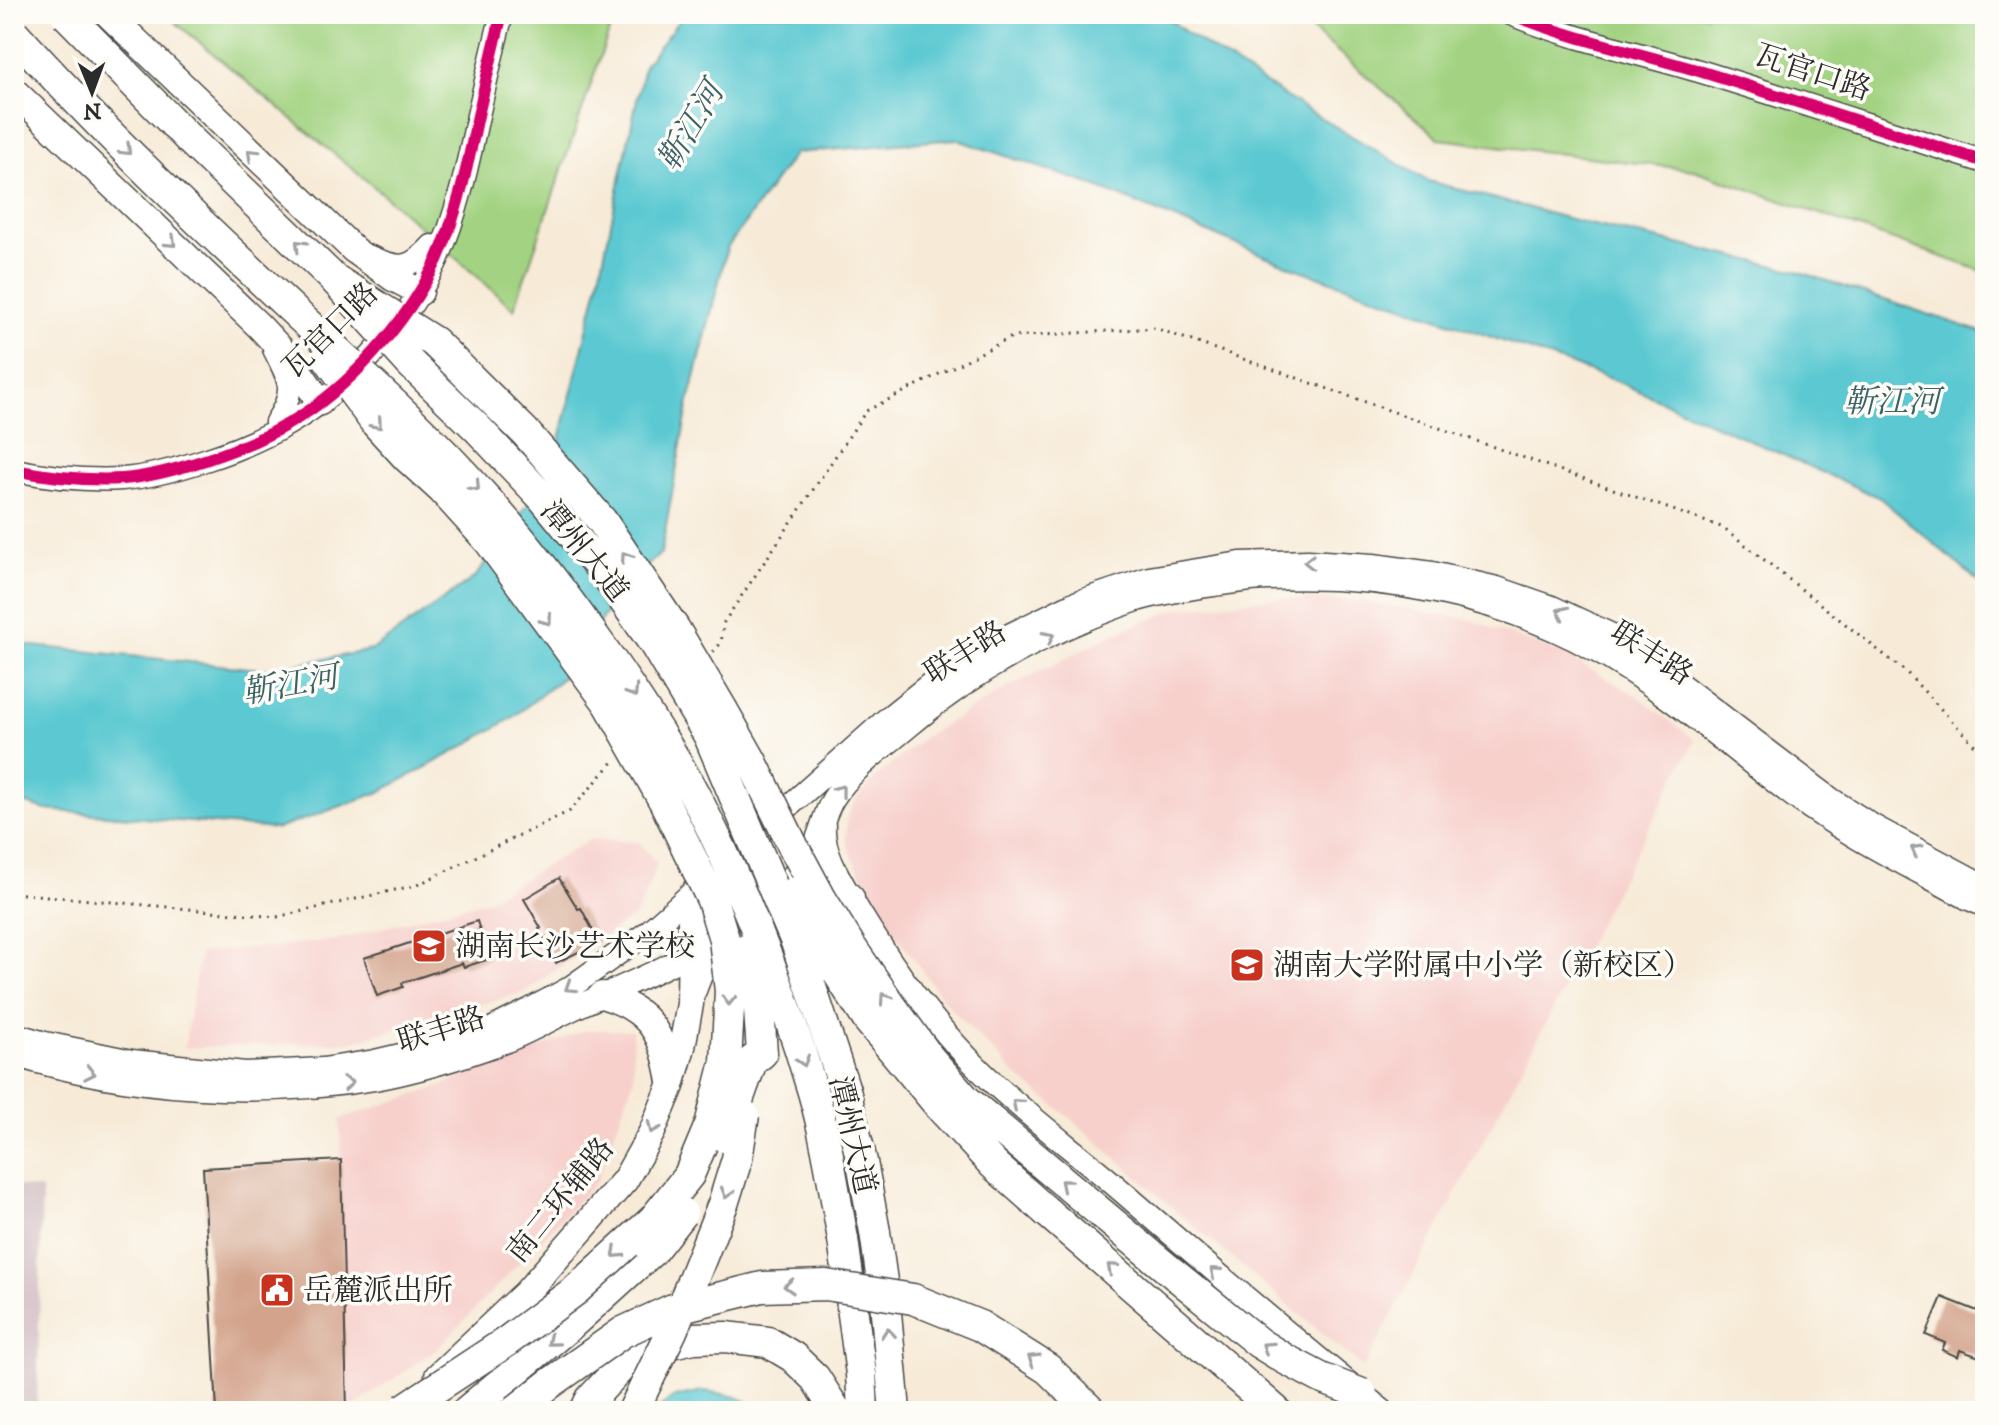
<svg xmlns="http://www.w3.org/2000/svg" width="1999" height="1425" font-family="'IM FELL DW Pica','Noto Serif SC',serif">
<style>
.built{fill:#f7d0cc}
.industrial{fill:#d2bec3}
.green{fill:#a3d382;stroke:#677f56;stroke-width:2}
.water{fill:#5cc9d2;stroke:#447a7e;stroke-width:2}
.building{fill:#d3a38b}
.lines{fill:none;stroke-linecap:round;stroke-linejoin:round}
.secondary-casing{stroke:#4a4845;stroke-width:25}
.primary-casing{stroke:#4a4845;stroke-width:29}
.highway-casing{stroke:#4a4845;stroke-width:33}
.path{stroke:#4a4845;stroke-width:3;stroke-dasharray:2 6;stroke-linecap:butt}
.secondary{stroke:#fff;stroke-width:22}
.primary{stroke:#fff;stroke-width:26}
.highway{stroke:#fff;stroke-width:30}
.highway-bridge-casing{stroke:#4a4845;stroke-width:33;stroke-linecap:butt}
.highway-bridge{stroke:#fff;stroke-width:30}
.cycleway-casing{stroke:#fdfcf7;stroke-width:17}
.cycleway{stroke:#d6006c;stroke-width:12}
.oneway{stroke:#a0a0a0}
.labels{text-anchor:middle;stroke-width:7;stroke-linejoin:round;paint-order:stroke}
.street-label{font-size:30px;fill:#2b2b2b;stroke:#fdfcf7}
.poi-label{font-size:30px;fill:#2b2b2b;stroke:#fdfcf7;text-anchor:start}
.water-label{font-size:32px;font-style:italic;fill:#3c6265;stroke:#fdfcf7}
</style>
<rect width="100%" height="100%" fill="#fdfcf7"/>
<filter id="ink" filterUnits="userSpaceOnUse"><feTurbulence type="fractalNoise" baseFrequency=".0125" numOctaves="2"/><feDisplacementMap in="SourceGraphic" scale="16" xChannelSelector="R" yChannelSelector="G"/><feConvolveMatrix kernelMatrix="1 2 1 2 8 2 1 2 1" color-interpolation-filters="sRGB"/></filter>
<filter id="wash" filterUnits="userSpaceOnUse"><feTurbulence type="fractalNoise" baseFrequency=".006" numOctaves="4" result="noise"/><feDisplacementMap in="SourceGraphic" scale="32" xChannelSelector="R" yChannelSelector="G"/><feGaussianBlur stdDeviation="1.8" result="paint"/><feColorMatrix in="noise" values="0 0 0 0 0 0 0 0 0 0 0 0 0 0 0 0 0 1.4 0 .05"/><feComposite in="paint" operator="in"/></filter>
<g filter="url(#wash)">
<rect width="100%" height="100%" fill="#f7ebd8"/>
<path class="built" d="M1278,598L1361,601L1471,620L1563,654L1636,695L1695,740L1364,1368L1196,1228L1071,1119L1017,1076L945,1002L891,928L859,871L846,842L847,818L854,802L874,779L924,737L1009,687L1116,633L1176,609Z
M591,839L639,842L657,864L637,914L524,992L351,1042L184,1048L200,953L336,940L488,900Z
M586,1030H632L634,1079L597,1181L437,1349L347,1411L340,1119L423,1092Z"/>
<path class="industrial" d="M14,1185L42,1190L37,1411H14Z"/>
<path class="green" d="M169,14H615L514,309L385,196L175,22Z
M1294,14H1985V272L1694,170L1440,139Z"/>
<path class="water" d="M684,14H1163L1188,34L1294,102L1428,181L1589,224L1794,270L1985,333V587L1880,498L1614,380L1292,267L1090,184L955,139L795,153L727,248L688,406L661,553L621,590L562,678L512,718L456,751L380,792L277,829L46,810L14,800V644L268,670L372,650L475,577L552,471L597,290L644,66Z
M703,1391C724,1394 745,1396 761,1411H653L675,1397Z"/>
<g id="blocks">
<path class="building" d="M559,878L578,909L581,908L599,942L556,963L539,929L541,928L524,899Z
M477,921L489,959L464,967L462,963L402,983L403,987L377,996L364,958Z
M341,1160L347,1411H217L203,1168Z
M1942,1297L1985,1314V1359L1960,1350L1958,1357L1942,1350L1945,1343L1926,1335Z"/>
</g>
</g>
<g filter="url(#ink)">
<use href="#blocks" fill-opacity="0" stroke="#4a4845" stroke-width="2"/>
<g class="lines">
<defs>
<path id="secondary" d="M1511,14C1571,39 1636,52 1699,71C1794,100 1890,132 1985,162
M370,257C399,270 410,270 432,246
M274,349C290,381 297,391 276,422
M14,470C50,477 86,481 122,479C151,477 178,469 205,460C233,451 262,439 288,424C349,389 407,323 437,260C457,215 467,168 477,120C485,85 493,49 502,14
M824,825C822,854 843,884 857,908C886,956 918,1003 956,1045C1006,1101 1068,1144 1124,1193C1209,1267 1295,1340 1383,1411
M768,898C781,886 798,873 808,858C820,840 822,817 833,799C851,770 883,748 909,726C975,670 1055,628 1137,600C1163,592 1193,588 1220,584C1236,582 1253,579 1269,579C1379,574 1494,595 1591,648C1666,689 1728,747 1796,798C1849,837 1909,866 1967,898L1985,906
M14,1034L45,1043L132,1061L245,1073L323,1069L375,1061L426,1049L487,1031L529,1010L568,989L647,933L890,716L940,676L995,642L1072,604L1149,578L1240,563L1308,561L1373,565L1432,573L1497,588L1552,607L1614,636L1654,664L1831,799L1875,827L1985,886
M14,1055C127,1090 258,1099 375,1079C419,1071 463,1057 504,1042C530,1032 555,1017 581,1005C632,982 686,961 732,927"/>
<path id="primary" d="M108,14L354,250L393,278L420,292
M14,91L258,325L292,361L320,402
M693,990L703,964L802,887C823,880 836,882 851,898
M602,995C650,1009 664,1035 671,1082
M438,1376L526,1293L625,1180L652,1132L671,1086L682,1047L690,1004L691,922L697,888"/>
<path id="highway" d="M1047,1212L1276,1411
M875,1232L885,1302L895,1411
M843,1239L861,1374L863,1411
M467,1411L576,1320L652,1251
M585,1411L591,1399L621,1367L658,1346L694,1338L726,1337L768,1342L793,1357L815,1378L836,1411"/>
</defs>
<use href="#secondary" class="secondary-casing"/>
<use href="#primary" class="primary-casing"/>
<use href="#highway" class="highway-casing"/>
<path class="path" d="M713,652L721,643L724,622L866,411L1012,337L1155,328L1724,528L1906,672L1985,756
M14,893L277,917L417,885L570,811L614,761"/>
<use href="#secondary" class="secondary"/>
<use href="#primary" class="primary"/>
<use href="#highway" class="highway"/>
<defs>
<path id="highway-bridge" d="M66,14L190,140L334,279L410,363L478,429L543,498L607,576L655,645L709,736L796,942L845,1090L862,1162L875,1232
M14,33C103,132 200,223 297,314C359,372 423,428 480,492C524,540 563,592 601,646C637,697 671,749 700,805C746,897 784,994 813,1092C827,1140 834,1190 843,1239
M334,279L434,342L525,432L602,521L674,628L722,709L752,762L794,848L822,900L851,947L890,1004L930,1059L966,1100L1163,1265L1259,1343L1285,1359L1321,1378L1362,1394
M327,357L375,422L407,457L442,489L490,542L609,704L664,801L712,900L724,939L730,991L726,1062L710,1125L689,1175L653,1220L576,1290L506,1342L404,1409
M795,892L832,964L868,1020L941,1108L994,1165L1047,1212
M725,1137L752,1061L762,1053L758,994L746,949
M652,1251L682,1213
M515,1411L548,1385L623,1332L673,1309L762,1287L826,1285L913,1299L980,1326L1048,1369L1091,1411
M633,1411L672,1331L723,1204L737,1159L744,1115"/>
</defs>
<use href="#highway-bridge" class="highway-bridge-casing"/>
<use href="#highway-bridge" class="highway-bridge"/>
<defs>
<path id="cycleway" d="M1511,14C1571,39 1636,52 1699,71C1794,100 1890,132 1985,162
M14,470C50,477 86,481 122,479C151,477 178,469 205,460C233,451 262,439 288,424C349,389 407,323 437,260C457,215 467,168 477,120C485,85 493,49 502,14"/>
</defs>
<use href="#cycleway" class="cycleway-casing"/>
<use href="#cycleway" class="cycleway"/>
</g>
<defs><path id="oneway-chevron" d="M-2-3.5L2.5 0L-2 3.5" fill="none" stroke-width="1.6" stroke-linecap="round" stroke-linejoin="round" transform="scale(2)"/></defs>
<g class="oneway">
<use href="#oneway-chevron" transform="translate(126 150) rotate(44)"/>
<use href="#oneway-chevron" transform="translate(252 154) rotate(-136)"/>
<use href="#oneway-chevron" transform="translate(171 242) rotate(43)"/>
<use href="#oneway-chevron" transform="translate(300 245) rotate(-135)"/>
<use href="#oneway-chevron" transform="translate(377 424) rotate(49)"/>
<use href="#oneway-chevron" transform="translate(475 486) rotate(47)"/>
<use href="#oneway-chevron" transform="translate(626 557) rotate(-124)"/>
<use href="#oneway-chevron" transform="translate(1309 562) rotate(-179)"/>
<use href="#oneway-chevron" transform="translate(1562 612) rotate(-155)"/>
<use href="#oneway-chevron" transform="translate(547 620) rotate(54)"/>
<use href="#oneway-chevron" transform="translate(1049 637) rotate(-28)"/>
<use href="#oneway-chevron" transform="translate(633 692) rotate(57)"/>
<use href="#oneway-chevron" transform="translate(840 790) rotate(-52)"/>
<use href="#oneway-chevron" transform="translate(1916 850) rotate(-151)"/>
<use href="#oneway-chevron" transform="translate(570 987) rotate(147)"/>
<use href="#oneway-chevron" transform="translate(885 998) rotate(-124)"/>
<use href="#oneway-chevron" transform="translate(729 1000) rotate(91)"/>
<use href="#oneway-chevron" transform="translate(803 1061) rotate(72)"/>
<use href="#oneway-chevron" transform="translate(90 1073) rotate(11)"/>
<use href="#oneway-chevron" transform="translate(348 1083) rotate(-8)"/>
<use href="#oneway-chevron" transform="translate(1017 1104) rotate(-139)"/>
<use href="#oneway-chevron" transform="translate(653 1128) rotate(115)"/>
<use href="#oneway-chevron" transform="translate(1065 1184) rotate(-140)"/>
<use href="#oneway-chevron" transform="translate(727 1193) rotate(107)"/>
<use href="#oneway-chevron" transform="translate(617 1253) rotate(137)"/>
<use href="#oneway-chevron" transform="translate(1112 1268) rotate(-139)"/>
<use href="#oneway-chevron" transform="translate(1215 1272) rotate(-139)"/>
<use href="#oneway-chevron" transform="translate(789 1286) rotate(178)"/>
<use href="#oneway-chevron" transform="translate(888 1333) rotate(-95)"/>
<use href="#oneway-chevron" transform="translate(552 1341) rotate(140)"/>
<use href="#oneway-chevron" transform="translate(1267 1347) rotate(-146)"/>
<use href="#oneway-chevron" transform="translate(1033 1359) rotate(-148)"/>
</g>
</g>
<defs>
<symbol id="school-square" viewBox="-11 -11 22 22"><rect x="-9" y="-9" width="18" height="18" rx="4" fill="#c8321e" stroke="#fdfcf7"/><path d="M0-5L7-2L0 1L-7-2ZM-4 1L0 2.5L4 1V4Q0 6-4 4Z" fill="#fff"/></symbol>
<symbol id="civic-square" viewBox="-11 -11 22 22"><rect x="-9" y="-9" width="18" height="18" rx="4" fill="#c8321e" stroke="#fdfcf7"/><path d="M-.6-6.5H3V-4.5H.6V-3L4-1V1h2V6H-6V1h2V-1L-.6-3ZM-1.2 2.5V6h2.4V2.5Z" fill="#fff"/></symbol>
</defs>
<g fill-rule="evenodd">
<use href="#school-square" x="409" y="926" width="40" height="40"/>
<use href="#school-square" x="1227" y="945" width="40" height="40"/>
<use href="#civic-square" x="257" y="1270" width="40" height="40"/>
</g>
<g class="labels">
<g class="street-label">
<text transform="translate(1813 72) rotate(18)" y="10">瓦官口路</text>
<text transform="translate(330 330) rotate(-45)" y="10">瓦官口路</text>
<text transform="translate(585 551) rotate(51)" y="10">潭州大道</text>
<text transform="translate(965 652) rotate(-32)" y="10">联丰路</text>
<text transform="translate(1652 653) rotate(33)" y="10">联丰路</text>
<text transform="translate(441 1029) rotate(-17)" y="10">联丰路</text>
<text transform="translate(853 1135) rotate(77)" y="10">潭州大道</text>
<text transform="translate(560 1200) rotate(-51)" y="10">南二环辅路</text>
</g>
<g class="poi-label">
<text x="455" y="956">湖南长沙艺术学校</text>
<text x="1273" y="975">湖南大学附属中小学（新校区）</text>
<text x="303" y="1300">岳麓派出所</text>
</g>
<g class="water-label">
<text transform="translate(690 126) rotate(-59)" y="11">靳江河</text>
<text x="1892" y="412">靳江河</text>
<text transform="translate(290 684) rotate(-10)" y="11">靳江河</text>
</g>
</g>
<rect width="1999" height="1425" fill="none" stroke="#fdfcf7" stroke-width="48"/>
<g transform="translate(92 92) rotate(179)" stroke="#fdfcf7" stroke-width="6" paint-order="stroke">
<path d="M0-6L14 30L0 20L-14 30Z" fill="#2b2b2b"/>
<text y="-12" font-size="22" font-weight="bold" text-anchor="middle" fill="#2b2b2b">N</text>
</g>
</svg>
